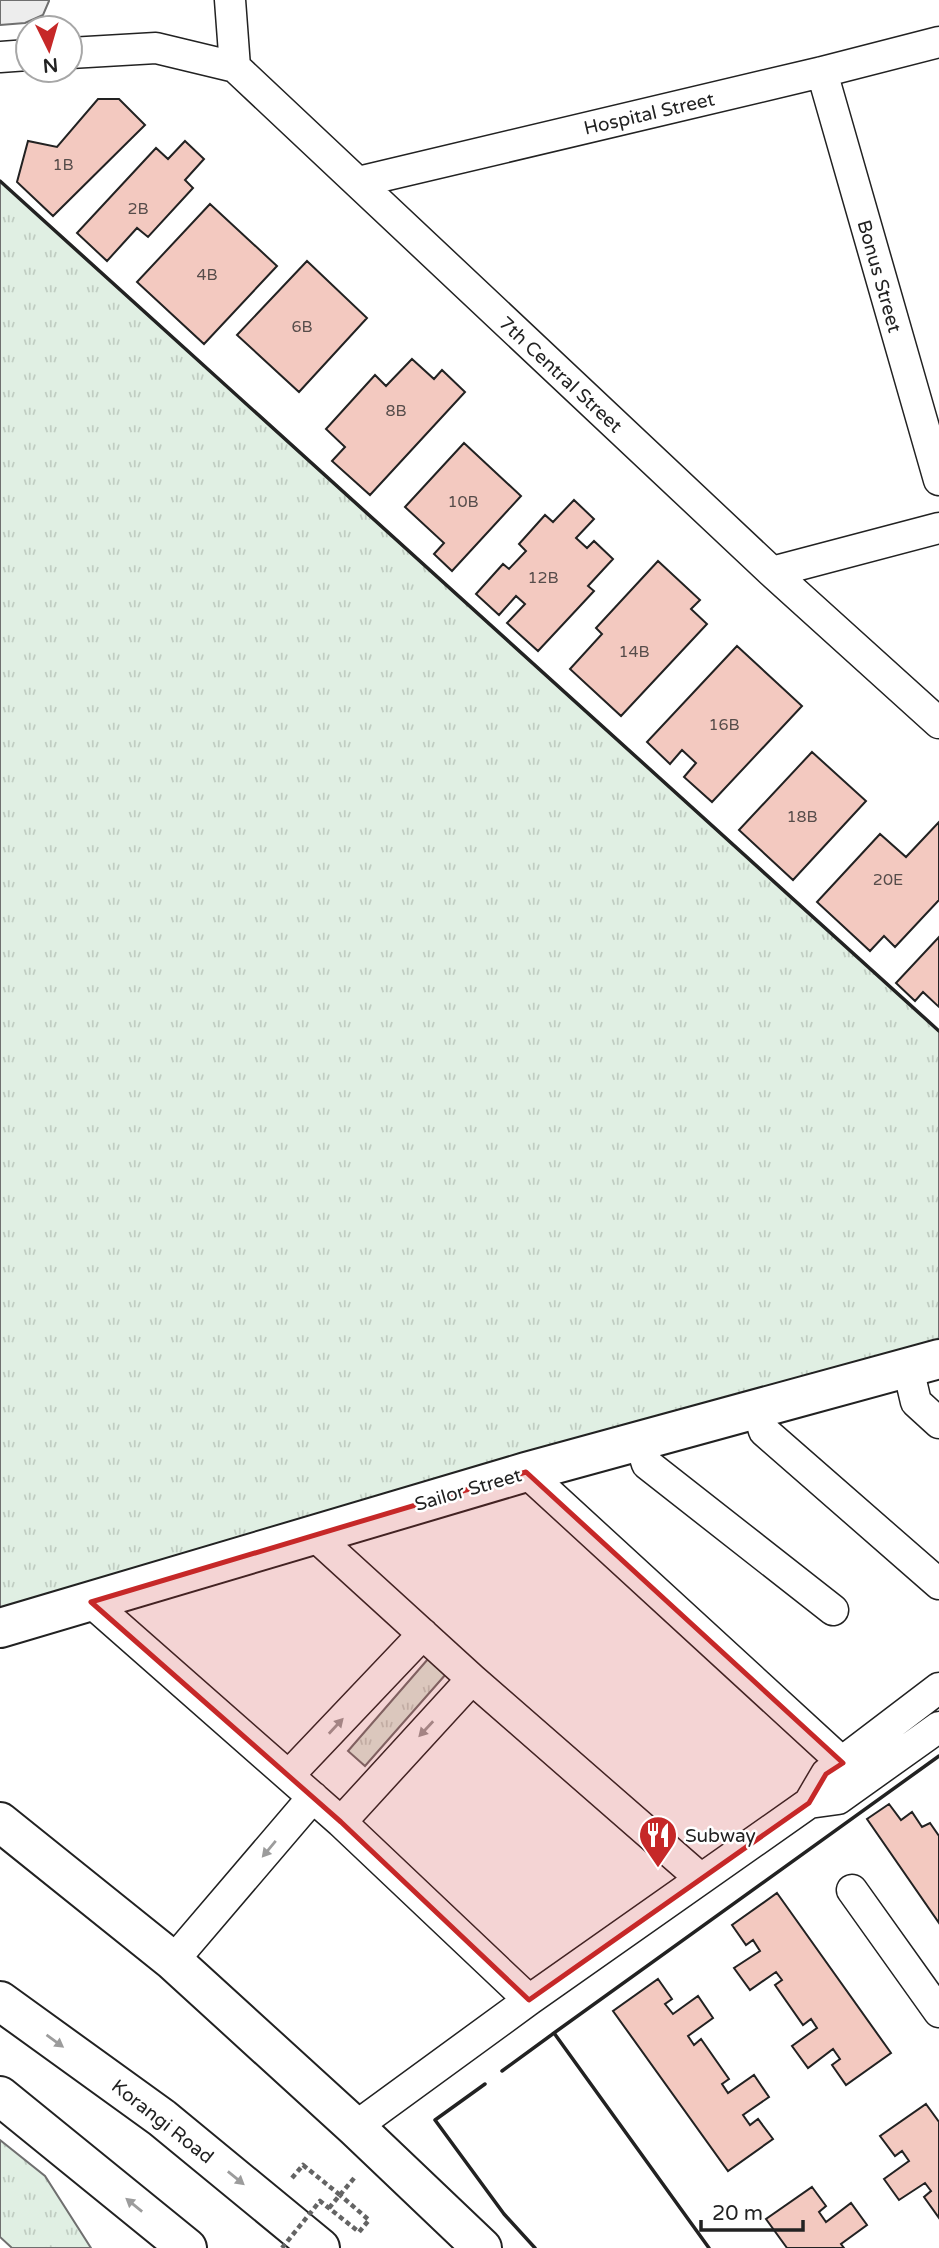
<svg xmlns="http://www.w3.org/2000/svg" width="939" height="2248" font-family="'Varela Round',sans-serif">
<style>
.grass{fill:url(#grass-tufts);stroke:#6f6f6f;stroke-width:2}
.parking{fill:#ededed;stroke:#6f6f6f;stroke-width:2}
.building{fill:#f3c9c0;stroke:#222;stroke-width:2}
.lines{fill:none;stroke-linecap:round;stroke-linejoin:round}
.minor-casing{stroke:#222;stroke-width:33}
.tertiary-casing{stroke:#222;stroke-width:42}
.primary-casing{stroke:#222;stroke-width:42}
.path{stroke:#646464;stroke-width:4.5;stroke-dasharray:5 3.5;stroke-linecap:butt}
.minor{stroke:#fff;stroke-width:30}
.tertiary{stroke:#fff;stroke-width:38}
.primary{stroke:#fff;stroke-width:38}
.path-bridge{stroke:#646464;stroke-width:4.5;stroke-dasharray:5 3.5;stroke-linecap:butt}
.wall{stroke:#222;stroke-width:3.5}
.oneway{fill:#9c9c9c}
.marked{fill:#c62828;fill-opacity:0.2;stroke:#c62828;stroke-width:5;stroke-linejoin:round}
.labels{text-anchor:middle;stroke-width:5;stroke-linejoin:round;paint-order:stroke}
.number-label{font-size:16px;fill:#564c4a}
.street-label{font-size:19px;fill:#222;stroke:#fff}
.poi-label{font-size:19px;fill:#222;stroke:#fff;text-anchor:start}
</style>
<defs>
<pattern id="grass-tufts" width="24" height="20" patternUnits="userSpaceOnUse" patternTransform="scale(1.75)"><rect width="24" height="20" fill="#e0efe3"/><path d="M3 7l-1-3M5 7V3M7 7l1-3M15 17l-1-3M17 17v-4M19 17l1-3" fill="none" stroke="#c0cdc2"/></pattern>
</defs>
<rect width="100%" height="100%" fill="#fff"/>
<path class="grass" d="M0,181L939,1031V1340L0,1610Z
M428,1659L446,1674L365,1766L348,1751Z
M0,2140L45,2176L91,2248H12L0,2237Z"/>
<path class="parking" d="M0,0H49V1L43,15L25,23L0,25Z"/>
<path class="building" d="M98,99H119L145,125L53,216L17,182L28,141L57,147Z
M185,141L204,159L185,180L193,188L148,237L137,228L107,261L77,233L156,148L168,159Z
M210,204L277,266L204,344L137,282Z
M307,261L367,318L299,392L237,335Z
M412,359L434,379L442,370L465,392L370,495L332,461L345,447L326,429L375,375L386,386Z
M464,443L521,496L452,571L434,554L444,543L405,507Z
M574,500L594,519L576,538L587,548L594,541L613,559L588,586L594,591L538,651L507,623L525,604L516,596L499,615L476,594L503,564L509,569L526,551L519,544L545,515L553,522Z
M658,561L700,600L691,609L707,624L621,716L570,669L602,634L596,628Z
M737,646L802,706L712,802L684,777L696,763L682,750L670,764L647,742Z
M812,752L866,801L793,880L739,830Z
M939,822V900L895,947L884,936L870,951L817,902L880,834L906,857Z
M939,937V1007L923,992L915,1001L896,983Z
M889,1804L901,1820L912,1812L922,1827L930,1823L939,1836V1923L867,1819Z
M777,1893L891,2053L846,2085L832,2065L840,2059L833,2049L808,2068L792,2046L817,2028L811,2019L803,2025L775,1985L782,1980L776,1972L750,1990L734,1968L760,1951L753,1940L746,1945L732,1925Z
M658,1979L672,1999L665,2004L673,2014L698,1996L713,2018L688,2036L694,2045L701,2039L729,2079L722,2084L728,2093L754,2075L769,2097L743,2115L750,2125L758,2119L773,2139L728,2171L613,2011Z
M926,2104L939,2122V2218L924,2197L931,2191L925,2183L899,2200L884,2179L909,2161L902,2151L895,2156L880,2136Z
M812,2187L826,2206L819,2212L826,2222L851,2203L867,2225L841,2244L844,2248H787L766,2219Z"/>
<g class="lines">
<defs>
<path id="minor" d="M230,0L235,67L772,572L939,723
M70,53L156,48L235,67
M0,57L28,55
M822,72L939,480
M358,182L822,72L939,42
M772,572L939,528
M908,1368L916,1402L939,1423
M758,1410L764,1431L939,1584
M640,1442L647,1464L833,1610
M526,1472L843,1763
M314,1535L472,1679L700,1878
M91,1602L341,1822L529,2000
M289,1775L423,1634
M809,1803L838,1799L939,1727
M341,1822L472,1679
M852,1890L939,2012
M173,1961L313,1797
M355,2127L529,2000L809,1803L826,1774L939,1688"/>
<path id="tertiary" d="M0,1628L526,1472L939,1359
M0,1822L173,1961L355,2127L482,2248"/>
<path id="primary" d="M0,2001L162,2118L320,2248
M0,2096L187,2248"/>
</defs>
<use href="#minor" class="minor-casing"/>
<use href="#tertiary" class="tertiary-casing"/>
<use href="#primary" class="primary-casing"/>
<path class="path" d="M292,2178L303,2165L340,2195
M329,2208L355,2177"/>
<use href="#minor" class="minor"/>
<use href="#tertiary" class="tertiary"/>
<use href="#primary" class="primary"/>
<path class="path-bridge" d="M282,2248L320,2201L359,2232L369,2220L340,2195"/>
<path class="wall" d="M0,181L939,1031
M502,2071L554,2033
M485,2084L435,2120L504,2214L535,2248
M709,2248L554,2033L939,1756"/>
</g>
<defs><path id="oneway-solid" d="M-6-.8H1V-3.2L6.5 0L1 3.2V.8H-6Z" transform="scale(1.75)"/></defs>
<g class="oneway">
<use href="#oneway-solid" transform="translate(336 1726) rotate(-47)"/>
<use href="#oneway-solid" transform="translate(426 1729) rotate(133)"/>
<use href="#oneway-solid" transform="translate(269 1849) rotate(130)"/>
<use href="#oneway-solid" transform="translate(55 2041) rotate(36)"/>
<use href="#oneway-solid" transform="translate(236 2178) rotate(39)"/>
<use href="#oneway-solid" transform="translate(134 2205) rotate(-141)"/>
</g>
<path class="marked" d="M526,1472L843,1763L826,1774L809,1803L529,2000L341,1822L91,1602Z"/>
<defs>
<symbol id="restaurant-pin" viewBox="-11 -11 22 30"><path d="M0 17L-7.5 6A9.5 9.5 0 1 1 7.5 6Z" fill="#c62828" stroke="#fff"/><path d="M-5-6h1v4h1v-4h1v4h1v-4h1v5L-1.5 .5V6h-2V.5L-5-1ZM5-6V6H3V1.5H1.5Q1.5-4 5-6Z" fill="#fff"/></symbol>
</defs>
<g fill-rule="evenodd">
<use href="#restaurant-pin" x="636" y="1813" width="44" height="60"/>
</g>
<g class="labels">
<g class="number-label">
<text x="63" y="170">1B</text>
<text x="138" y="214">2B</text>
<text x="207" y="280">4B</text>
<text x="302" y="332">6B</text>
<text x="396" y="416">8B</text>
<text x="463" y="507">10B</text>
<text x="543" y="583">12B</text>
<text x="634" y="657">14B</text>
<text x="724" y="730">16B</text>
<text x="802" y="822">18B</text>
<text x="888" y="885">20E</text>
</g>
<g class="street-label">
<text transform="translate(649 113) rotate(-13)" y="7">Hospital Street</text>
<text transform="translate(880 276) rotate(74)" y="7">Bonus Street</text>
<text transform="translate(561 374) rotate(43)" y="7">7th Central Street</text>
<text transform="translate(468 1489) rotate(-16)" y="7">Sailor Street</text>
<text transform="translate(163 2121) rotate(38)" y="7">Korangi Road</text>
</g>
<g class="poi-label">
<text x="685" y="1842">Subway</text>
</g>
</g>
<g transform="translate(49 49) rotate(175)"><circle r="33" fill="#ffffff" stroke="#a7a7a7" stroke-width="2"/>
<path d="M0-5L12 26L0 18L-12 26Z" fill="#c62828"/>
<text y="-10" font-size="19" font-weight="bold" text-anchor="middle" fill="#222222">N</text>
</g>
<path d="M701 2220v10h102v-10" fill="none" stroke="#222222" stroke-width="3.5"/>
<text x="712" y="2220" font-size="21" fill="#222222" stroke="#ffffff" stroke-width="5" paint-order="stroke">20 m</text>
</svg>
